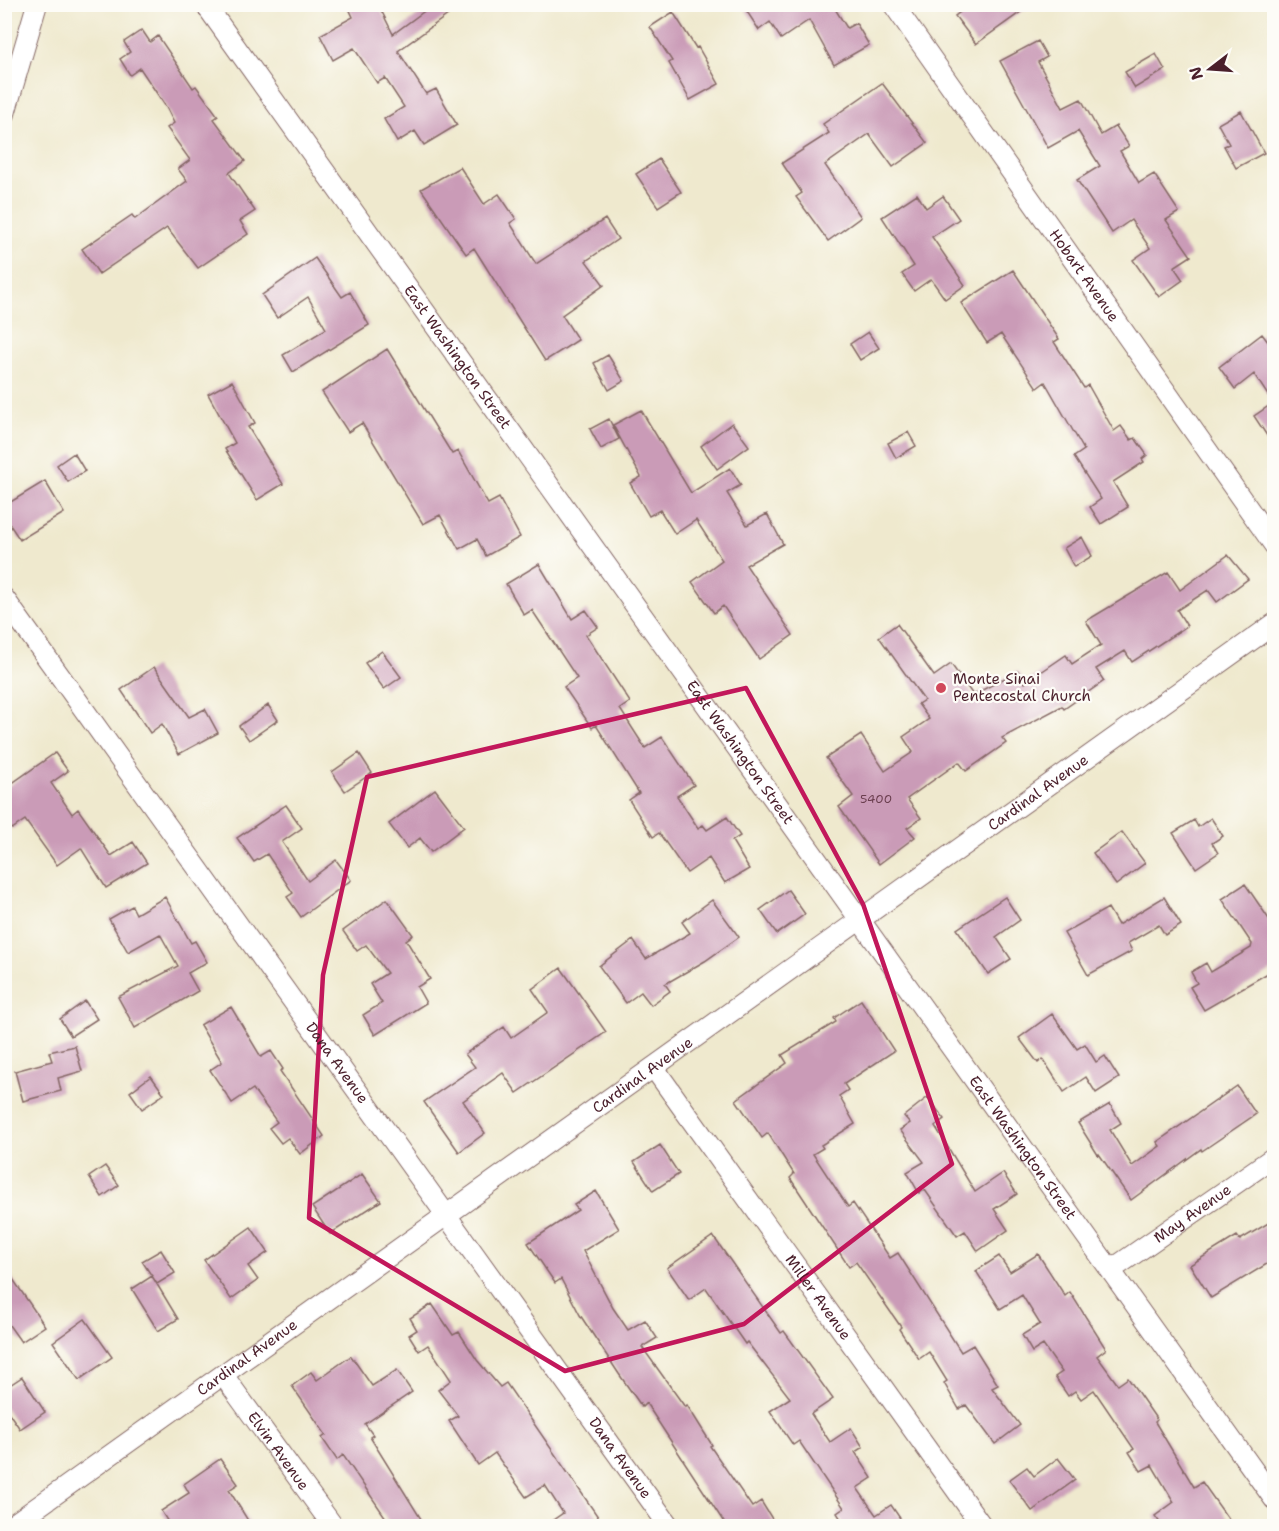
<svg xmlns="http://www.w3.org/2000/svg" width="1279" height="1531" font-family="'Shantell Sans',sans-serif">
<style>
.building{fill:#ca9bb7}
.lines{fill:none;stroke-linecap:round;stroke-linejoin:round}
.street-casing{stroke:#846664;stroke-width:22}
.street{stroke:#fff;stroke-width:20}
.marked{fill:none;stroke:#c2185b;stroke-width:4.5;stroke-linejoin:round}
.poi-dot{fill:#d1495b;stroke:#fdfcf7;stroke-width:2}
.labels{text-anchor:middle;stroke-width:4.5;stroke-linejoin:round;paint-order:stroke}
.number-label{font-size:12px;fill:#6a3e4e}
.street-label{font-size:15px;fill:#4a1f2b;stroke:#fdfcf7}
.poi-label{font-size:15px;fill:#4a1f2b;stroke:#fdfcf7;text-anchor:start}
</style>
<rect width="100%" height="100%" fill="#fdfcf7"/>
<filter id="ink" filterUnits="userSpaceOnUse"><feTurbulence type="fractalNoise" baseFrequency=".0167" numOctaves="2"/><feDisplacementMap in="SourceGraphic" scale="12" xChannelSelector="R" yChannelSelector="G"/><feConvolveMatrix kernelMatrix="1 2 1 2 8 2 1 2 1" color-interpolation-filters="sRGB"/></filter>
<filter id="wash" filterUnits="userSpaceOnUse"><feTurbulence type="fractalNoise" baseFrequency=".008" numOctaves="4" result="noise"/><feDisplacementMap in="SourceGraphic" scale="24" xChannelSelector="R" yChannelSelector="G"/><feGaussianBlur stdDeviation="1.35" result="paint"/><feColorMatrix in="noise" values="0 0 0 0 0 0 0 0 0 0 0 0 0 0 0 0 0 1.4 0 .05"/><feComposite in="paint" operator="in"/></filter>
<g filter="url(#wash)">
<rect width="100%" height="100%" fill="#efe9ce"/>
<g id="blocks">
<path class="building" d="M347,4H378L393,34L434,4H463L398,51L426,94L436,89L457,125L424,145L415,131L397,142L384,119L404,107L385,78L377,83L354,48L333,60L320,35L353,17Z
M742,4H832L847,28L856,23L869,45L834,65L809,20L781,39L770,22L759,30Z
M971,4H1032L976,44L955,16Z
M673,12L696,48L698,47L719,84L690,100L669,63L672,61L650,27Z
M142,30L150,42L158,36L193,88L196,86L218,116L214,119L245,161L229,173L255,211L240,221L248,234L198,268L167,228L99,274L82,249L132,215L135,219L187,181L178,169L190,160L167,128L174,123L166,107L140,68L130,75L120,59L130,52L124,42Z
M1038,41L1047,57L1038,62L1063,108L1081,99L1101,135L1116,126L1129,146L1120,151L1139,183L1154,174L1179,212L1166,220L1191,256L1174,267L1183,280L1159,297L1133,260L1150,248L1131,220L1112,233L1077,180L1100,166L1078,131L1048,148L1000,61Z
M1156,54L1165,70L1135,88L1125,72Z
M882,83L927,143L893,167L869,134L825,165L861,217L828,241L796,197L802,193L782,163L829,133L823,124Z
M1241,111L1264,153L1236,168L1224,146L1229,144L1218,124Z
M659,159L681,192L658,207L636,174Z
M460,167L484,204L499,194L516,219L510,223L536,264L605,219L618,239L586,261L604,285L562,315L578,340L545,361L474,248L466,254L421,189Z
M917,194L926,208L943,196L959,219L932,237L965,285L945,299L931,279L914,291L902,274L914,266L882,217Z
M315,258L342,297L350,292L369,325L293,372L283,355L326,329L308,297L277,318L262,295Z
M1013,270L1059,339L1054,342L1084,388L1088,385L1114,431L1121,426L1131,440L1135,438L1147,455L1142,459L1144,462L1113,482L1128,507L1101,524L1090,507L1101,499L1074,457L1084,450L1045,382L1037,388L1001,334L987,343L961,303Z
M868,332L879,348L860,360L850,344Z
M1262,334L1275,351V448L1254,416L1273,403L1254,374L1235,389L1219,367Z
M387,349L452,454L458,451L488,504L499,498L520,537L486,556L477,539L459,549L440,515L423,524L362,423L348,432L322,392Z
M608,355L624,381L609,390L594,363Z
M232,381L255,423L248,427L283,484L257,500L225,449L235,443L208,394Z
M641,410L691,493L730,468L741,485L727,493L747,525L767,514L783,544L746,565L793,635L759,659L723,606L714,613L692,582L722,560L696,520L675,534L660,510L649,516L630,483L641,477L613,425Z
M609,419L619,439L601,449L590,429Z
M732,423L749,446L717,469L701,446Z
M908,432L916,446L896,458L888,443Z
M74,453L85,471L68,482L57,465Z
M45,481L64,513L20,540L4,516V506Z
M1082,537L1092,556L1074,567L1064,548Z
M1228,555L1248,579L1217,602L1208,590L1177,610L1187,626L1132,662L1125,651L1096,669L1104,681L1064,709L1062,706L1002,738L1006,743L966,771L959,762L907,799L921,818L907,828L915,837L879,864L839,807L853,796L826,758L861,735L885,771L913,752L903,737L929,719L918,704L924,700L879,637L897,624L934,676L951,664L973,695L1018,671L1025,683L1066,655L1072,664L1101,645L1086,621L1168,572L1180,590Z
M539,564L572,619L586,610L598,627L586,635L630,702L620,709L645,748L662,737L694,785L677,796L698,828L703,825L707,830L727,817L740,836L732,841L749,869L725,883L709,858L687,873L659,833L653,837L629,800L639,793L596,725L592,728L564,687L577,678L532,610L524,615L506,584Z
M382,651L401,677L384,689L365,663Z
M154,667L189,717L205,709L218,733L179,754L162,724L150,733L121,690Z
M268,705L278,720L249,740L239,726Z
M55,753L68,771L51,783L72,814L78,809L111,856L133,842L147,863L106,888L81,848L57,865L25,820L12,829L4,819V789Z
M359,753L372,773L345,791L332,772Z
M435,789L464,827L431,852L420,838L407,848L389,824Z
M286,805L302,828L282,842L308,881L336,860L351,880L301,917L287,897L293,893L267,854L254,862L237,838Z
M1211,818L1223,836L1212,843L1218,853L1196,868L1173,833L1194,820L1198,827Z
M1122,832L1145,863L1116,885L1093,853Z
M1245,884L1275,928V969L1204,1010L1190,987L1197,983L1191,972L1206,963L1211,972L1251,948L1252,944L1222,899Z
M788,890L805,914L777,934L760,910Z
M165,897L191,943L195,941L207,962L188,973L198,991L135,1028L118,997L178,966L160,934L128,952L109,919L132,906L136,914Z
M1005,897L1020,920L996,937L1011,959L988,974L957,929Z
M1164,897L1181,925L1165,935L1159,925L1128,943L1132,951L1088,975L1064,933L1108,908L1118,925Z
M387,899L413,935L406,940L430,979L417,987L426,1003L375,1035L363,1015L382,1003L370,984L387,973L366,945L357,951L343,931Z
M712,900L739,937L705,961L665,984L670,991L651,1005L641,992L626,1003L599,966L633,940L646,959L690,933L682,922Z
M561,968L606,1032L517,1093L503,1073L463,1101L485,1133L459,1152L424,1102L475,1067L465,1054L504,1027L511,1038L548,1012L532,989Z
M861,1000L894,1051L844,1084L848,1090L839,1096L855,1124L821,1145L823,1148L813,1154L848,1207L853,1203L890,1258L898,1253L961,1352L973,1345L998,1385L992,1388L1020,1425L995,1444L966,1405L959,1409L944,1383L947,1381L929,1352L919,1359L899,1329L901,1327L856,1262L849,1267L790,1178L794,1174L768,1133L762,1138L736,1100L787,1063L782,1055L836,1022L834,1018Z
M85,1001L97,1019L71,1036L60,1019Z
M231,1007L261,1057L271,1051L283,1069L280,1071L324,1136L300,1154L288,1138L281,1143L269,1128L277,1122L253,1089L232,1103L210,1070L222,1062L200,1025Z
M1052,1014L1077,1049L1085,1044L1096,1062L1105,1056L1119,1078L1096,1093L1086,1077L1064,1092L1043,1059L1038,1063L1019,1038Z
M75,1046L82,1071L58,1078L61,1091L23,1101L15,1071L52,1061L49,1052Z
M151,1076L164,1094L142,1109L130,1092Z
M1237,1086L1256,1114L1202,1151L1201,1149L1131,1200L1099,1154L1098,1155L1078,1123L1110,1104L1121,1123L1110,1130L1132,1166L1160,1146L1157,1142Z
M928,1097L944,1119L935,1126L975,1192L1003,1173L1017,1194L994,1209L1008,1230L978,1251L965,1231L957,1236L925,1190L919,1193L907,1172L924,1162L900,1130L910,1123L904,1116Z
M660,1145L679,1174L653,1191L634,1162Z
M105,1166L119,1185L102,1197L89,1177Z
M362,1174L381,1201L330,1234L312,1207Z
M596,1191L619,1229L583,1251L613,1308L628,1330L645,1320L657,1338L642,1347L685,1407L687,1405L712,1445L710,1446L752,1507L761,1501L777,1527H727L646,1403L642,1407L619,1374L580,1315L561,1279L555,1283L528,1243L578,1210L574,1205Z
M1275,1219V1259L1211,1298L1190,1265L1237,1236L1240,1240Z
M251,1227L268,1252L248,1266L258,1280L231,1299L204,1260Z
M713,1236L781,1333L784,1331L833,1399L811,1414L830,1442L851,1428L863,1447L855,1452L872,1478L857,1488L876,1515L891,1505L906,1527H846L837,1513L844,1508L799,1441L793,1445L770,1411L790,1398L747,1342L745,1344L706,1288L689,1300L667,1268Z
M161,1250L175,1273L157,1284L142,1261Z
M1038,1254L1065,1296L1070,1292L1106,1349L1097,1356L1118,1385L1128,1378L1157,1420L1155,1422L1194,1487L1202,1482L1234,1527H1163L1155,1516L1174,1502L1152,1465L1141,1471L1129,1452L1134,1449L1094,1390L1081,1399L1075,1391L1068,1396L1055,1377L1062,1372L1043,1345L1032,1352L1022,1335L1040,1324L1022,1295L1000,1309L976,1271L999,1256L1010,1272Z
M4,1266L45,1326L21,1342L4,1318Z
M152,1276L178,1319L158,1331L132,1289Z
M432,1304L453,1335L459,1332L477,1360L500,1387L506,1383L605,1527H543L563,1513L545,1485L526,1497L495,1453L478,1465L449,1421L458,1416L438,1390L451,1380L428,1345L419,1351L409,1335L417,1330L410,1318Z
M85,1319L112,1357L79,1380L53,1342Z
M351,1356L372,1386L397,1370L412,1392L365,1424L373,1435L370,1437L426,1527H392L343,1455L337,1460L322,1438L326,1435L292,1386L311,1372L317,1380Z
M22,1377L45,1412L20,1429L4,1406V1389Z
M1058,1458L1075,1480L1032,1511L1009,1480L1027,1467L1034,1476Z
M220,1459L238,1484L229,1490L252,1527H171L161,1511L189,1493L184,1484Z"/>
</g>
</g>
<g filter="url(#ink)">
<use href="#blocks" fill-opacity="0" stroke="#846664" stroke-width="1.5"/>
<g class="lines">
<defs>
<g id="street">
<path id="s1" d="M205,4L1274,1499"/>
<path id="s2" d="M893,4L1274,545"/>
<path d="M4,117L37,4"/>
<path id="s3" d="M4,598L669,1526"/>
<path id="s4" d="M654,1068L982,1526"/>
<path id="s5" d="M1111,1270L1274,1157"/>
<path id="s6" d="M223,1375L333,1526"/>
<path id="s7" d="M11,1526L1274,624"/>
</g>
</defs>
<use href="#street" class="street-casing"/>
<use href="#street" class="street"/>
</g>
</g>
<path class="marked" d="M746,688L863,904L952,1164L744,1324L565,1371L309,1218L323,975L367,777Z"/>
<circle class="poi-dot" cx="941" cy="688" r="6"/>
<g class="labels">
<g class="number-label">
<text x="876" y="803">5400</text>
</g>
<g class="street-label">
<text dy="5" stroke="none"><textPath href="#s2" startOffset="332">Hobart Avenue</textPath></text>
<text dy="5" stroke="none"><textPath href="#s1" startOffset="434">East Washington Street</textPath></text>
<text dy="5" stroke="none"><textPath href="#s1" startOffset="920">East Washington Street</textPath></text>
<text dy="5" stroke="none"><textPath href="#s7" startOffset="1262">Cardinal Avenue</textPath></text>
<text dy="5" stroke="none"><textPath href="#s3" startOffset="572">Dana Avenue</textPath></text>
<text dy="5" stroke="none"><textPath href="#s7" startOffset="776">Cardinal Avenue</textPath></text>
<text dy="5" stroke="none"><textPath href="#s1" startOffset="1406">East Washington Street</textPath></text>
<text dy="5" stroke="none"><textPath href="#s5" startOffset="99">May Avenue</textPath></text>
<text dy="5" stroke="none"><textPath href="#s4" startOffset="282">Miller Avenue</textPath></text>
<text dy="5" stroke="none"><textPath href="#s7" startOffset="290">Cardinal Avenue</textPath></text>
<text dy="5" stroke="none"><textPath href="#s6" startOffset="94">Elvin Avenue</textPath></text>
<text dy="5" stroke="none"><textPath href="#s3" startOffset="1058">Dana Avenue</textPath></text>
</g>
<g class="poi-label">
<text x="953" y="684">Monte Sinai<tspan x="953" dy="17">Pentecostal Church</tspan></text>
</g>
</g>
<rect width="1279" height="1531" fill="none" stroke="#fdfcf7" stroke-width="24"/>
<g transform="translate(1210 69) rotate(253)" stroke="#fdfcf7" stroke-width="4.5" paint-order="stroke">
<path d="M0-4.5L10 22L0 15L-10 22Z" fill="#4a1f2b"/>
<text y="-9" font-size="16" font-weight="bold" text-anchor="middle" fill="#4a1f2b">N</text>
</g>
</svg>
